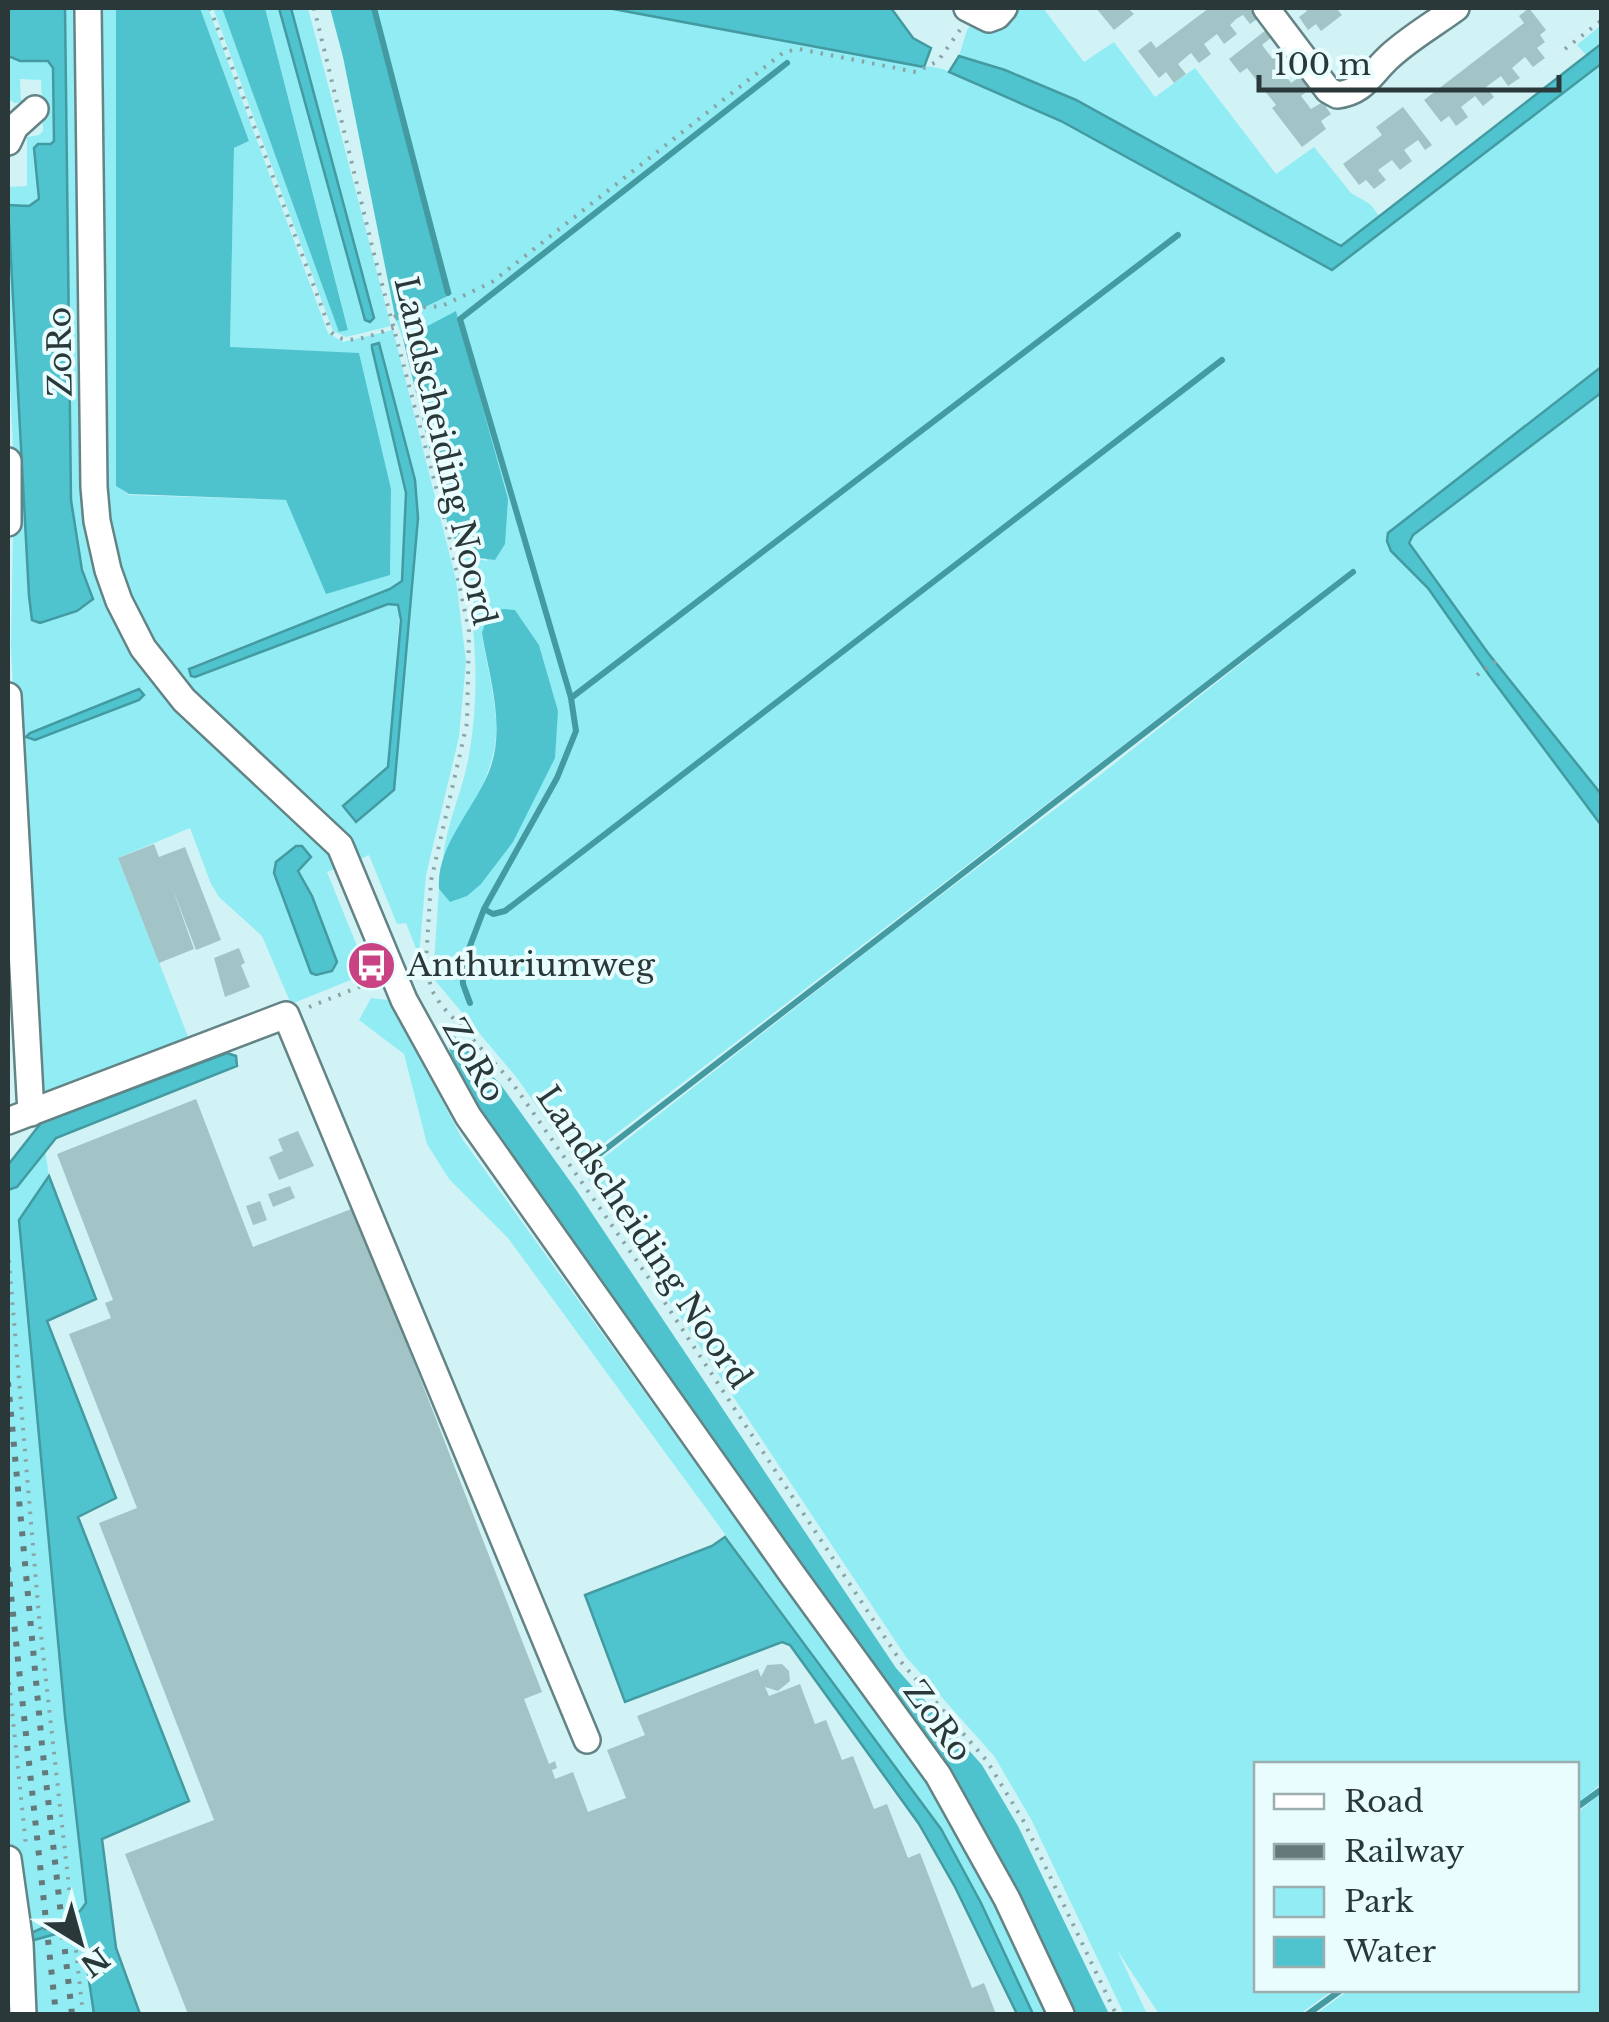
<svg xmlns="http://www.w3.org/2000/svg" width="1609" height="2022" font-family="'Libre Baskerville',serif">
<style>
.green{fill:#92ecf4;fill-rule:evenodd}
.forest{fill:#4fc3cd}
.water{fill:#4fc4ce;stroke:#449aa1;stroke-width:2.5}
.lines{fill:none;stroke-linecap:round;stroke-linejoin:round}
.stream{stroke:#449aa1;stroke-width:6}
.building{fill:#a3c4c6}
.minor-casing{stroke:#648385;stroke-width:30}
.path{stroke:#8aa3a5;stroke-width:4;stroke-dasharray:2.5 8;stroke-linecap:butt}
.minor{stroke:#fff;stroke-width:25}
.rail{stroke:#65797b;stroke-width:6;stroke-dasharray:5 10;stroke-linecap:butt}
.labels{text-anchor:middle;stroke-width:8;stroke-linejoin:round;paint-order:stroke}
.street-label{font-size:32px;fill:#2b3839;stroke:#e9fdff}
.poi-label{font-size:32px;fill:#2b3839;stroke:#e9fdff;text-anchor:start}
</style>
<rect width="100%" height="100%" fill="#d1f3f6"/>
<path class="green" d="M65,8H76L83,500C104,692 217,729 332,855L338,868L327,872L368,973L291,1004L262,936L219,897L211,884L190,828L118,858L191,1044L40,1101L21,862L11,647L14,469L8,342V217L29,596L68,615L91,602L75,535L70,483Z
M99,8H116L117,486L129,495L287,500L326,594L230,348L234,148L249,141L200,8H208L328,333L343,342L393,330L456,580L466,661L459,737L426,875L419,956L406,923L397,924L369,855L358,860L346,835L336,824C227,727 125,654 106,499ZM379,343L415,480L418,518L394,790L358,822L353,821L343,806L388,769L400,607L388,604L195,677L192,666L390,589L402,581L407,520L405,484L372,348V345Z
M213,8H222L340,332L348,329L265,8H279L368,322L374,318L291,8H308L391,326L346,337L333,331Z
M374,8H608L943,69L1061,121L1332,270L1341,247L1325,236L1076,100L1005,70L959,56L967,30L974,21L995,29L1005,27L1020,8H1043L1084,62L1114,42L1155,97L1195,68L1276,174L1314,147L1351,193L1370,204L1388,227L1597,67L1577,45L1601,25V367L1388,533L1387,541L1391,551L1428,588L1489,675L1601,825V1784L1577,1804L1576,1764H1256V1990H1333L1300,2014H1159L1117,1950L1147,2014H1124L1031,1819L994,1756L906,1657L598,1193L517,1078L433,978L439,889L450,901L558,712L539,645L515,610L482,633C486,662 494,691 496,720C500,770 465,817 443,860C446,823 463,791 469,755C481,688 475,622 463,556L487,561L477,394L456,312L403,339L396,321L452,294ZM1352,570L1355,573L1095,779L893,931L597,1163L591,1153Z
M8,56L20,61H48L53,68L54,141L51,144H38C35,163 41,183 37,202L29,206L8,205V187L27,186V137L39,135L43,131L41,80L20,79L21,100L28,101L15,103L8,99Z
M1601,393V794L1488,653L1408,543L1412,535Z
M371,998L388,1000L463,1140L840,1664L915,1760L953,1818L1050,2014H1033L981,1903L941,1829L508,1238L449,1179L427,1144L404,1054L359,1020Z
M45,1149L49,1176L19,1220L65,1716L86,1903L76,1913L32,1932L34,1940L77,1926L82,1928L94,2014H8V1190L18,1186Z
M1601,1793V2014H1316L1349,1990H1576L1577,1813Z"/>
<path class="forest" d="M116,8H200L249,141L234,148L230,347L359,353L391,489L390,575L326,594L286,500L129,494L116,486Z
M222,8H265L348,330L339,332Z
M330,8H374L452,294L396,321L343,57Z
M456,311L508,499L505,544L495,560L463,556L448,526L403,339Z
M503,609L515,610L539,645L558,711L555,758L513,842L481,884L467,896L450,902L439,889C436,844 477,807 491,766C505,724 489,676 482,633C486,620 489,613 503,609Z
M444,1025L501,1085L577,1191L896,1668L982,1765L1018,1826L1109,2014H1076L997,1851L963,1792L498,1142L455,1073Z"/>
<path class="water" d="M8,8H65L71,500L82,570L93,599L77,611L40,623L32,620L29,596L8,205L29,206L39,199L34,148L38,144H51L54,141L53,68L48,61H20L8,56Z
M279,8H291L374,318L370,322L365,320Z
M608,8H891L913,38L931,48L924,67Z
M1601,44V64L1332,270L1061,121L949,72L959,56L1005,70L1076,100L1341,246Z
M379,343L415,480L418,518L394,790L356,822L343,806L388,767L401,620L398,605L388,604L195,677L191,676L189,669L390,589L402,581L406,493L372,348V345Z
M1601,367V393L1413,535L1409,543L1488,653L1601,794V825L1489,675L1428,588L1391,551L1387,541L1388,533Z
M139,689L144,695L139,700L35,740L26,737L30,733Z
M296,846H302L311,857L298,871L312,896L337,962L332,971L316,975L311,973L274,873L276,862Z
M227,1053L236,1056L237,1066L56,1138L17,1187L8,1190V1165L41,1123Z
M49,1176L96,1299L47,1321L116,1498L78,1517L189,1801L102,1839L116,1948L140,2014H94L81,1927L34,1940L29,1934L80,1911L86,1903L65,1716L19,1220Z
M725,1537L941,1829L981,1903L1033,2014H1017L955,1887L919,1824L790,1645L782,1642L625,1702L585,1595L712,1546Z"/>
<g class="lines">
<path class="stream" d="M374,8L448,293
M571,698L1178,235
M484,909L493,914L505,911L1222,360
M470,1003L463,984L462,967L484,909L557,778L576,731L571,698L460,319L787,63
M589,1162L1353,572
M1576,1808L1602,1789
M1308,2014L1341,1990"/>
</g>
<path class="building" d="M1096,8H1128L1134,14L1114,30Z
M1209,8H1249L1257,19L1250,24L1243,15L1236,19L1230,25L1237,34L1224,44L1217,34L1204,44L1211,54L1199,63L1191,53L1185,58L1178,64L1186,74L1174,83L1166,72L1159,78L1138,51L1151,41L1156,48Z
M1304,8H1336L1342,15L1321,31L1316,24L1308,30L1299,17L1307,11Z
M1529,8L1546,30L1540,35L1545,42L1537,48L1545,58L1533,67L1525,57L1512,68L1520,78L1508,86L1501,76L1486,87L1494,97L1483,106L1475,96L1461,107L1468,117L1456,126L1449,116L1441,122L1424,100L1524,23L1519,16Z
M1266,30L1272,37L1262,45L1272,58L1281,50L1291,63L1282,70L1291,83L1301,76L1311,88L1301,96L1311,109L1328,99L1331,103L1326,107L1331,114L1321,121L1326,129L1302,147L1272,108L1276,105L1247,68L1240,73L1229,59Z
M1403,107L1432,145L1425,150L1418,140L1404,150L1412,161L1400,170L1392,160L1378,170L1386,180L1374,189L1366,180L1359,185L1343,164L1382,135L1376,127Z
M154,844L159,857L185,847L221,940L196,950L172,887L194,949L159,963L118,858Z
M239,948L245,963L241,965L250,987L225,997L214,958Z
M196,1099L253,1247L354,1208L542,1692L524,1699L549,1764L555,1761L557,1768L552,1770L555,1779L573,1772L588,1812L626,1798L607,1750L645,1735L637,1716L758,1669L761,1677L767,1665L782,1664L789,1671L790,1681L778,1691L765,1687L769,1696L800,1684L815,1724L826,1720L842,1760L853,1756L874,1809L887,1804L908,1858L920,1853L972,1988L984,1983L996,2014H188L125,1854L214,1820L99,1523L137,1508L69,1334L111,1318L105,1303L113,1300L57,1154Z
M298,1131L314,1166L279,1180L269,1157L283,1151L278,1139Z
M290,1186L295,1198L273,1207L268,1194Z
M260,1201L267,1220L253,1225L246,1206Z"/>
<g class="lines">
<defs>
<path id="minor" d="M88,8L94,487L97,521L108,570L119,601L143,648L184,700L340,846L404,1000L468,1116L792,1574L938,1775L1007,1899L1061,2014
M967,8L989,19L997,16L1004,8
M1266,8L1328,90L1337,95C1362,92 1369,77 1386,60C1406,40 1433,25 1456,8
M8,142L15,127L35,109
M8,461V523
M8,696L31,1113
M8,1121L286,1015L587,1740
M8,1859L20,1944L23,2014"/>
</defs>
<use href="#minor" class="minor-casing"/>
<path class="path" d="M210,8L331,332C347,349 376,333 396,327
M314,8L373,250L449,536L469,631L467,723L431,881L426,961L431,989L441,1005L511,1081L648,1277L901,1662L987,1761L1024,1822L1116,2014
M1565,49L1602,20
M394,317L413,308L442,306L492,282L784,52L799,49L916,72L938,61L960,30
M1477,675L1502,657
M309,1007L374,981
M8,1250L39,1617L83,2014
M8,1672L26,1846"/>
<use href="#minor" class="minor"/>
<path class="rail" d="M8,1382L42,1745L72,2014
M8,1567L56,2014"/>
</g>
<defs>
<symbol id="bus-disc" viewBox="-11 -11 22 22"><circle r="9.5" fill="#c84284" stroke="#e9fdff"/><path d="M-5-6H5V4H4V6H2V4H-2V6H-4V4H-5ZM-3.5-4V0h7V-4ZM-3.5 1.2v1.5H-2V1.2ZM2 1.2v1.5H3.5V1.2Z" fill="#fff"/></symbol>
</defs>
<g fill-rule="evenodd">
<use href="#bus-disc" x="344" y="938" width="55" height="55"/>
</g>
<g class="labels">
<g class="street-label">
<text transform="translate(60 352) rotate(-91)" y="11">ZoRo</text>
<text transform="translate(445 451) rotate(77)" y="11">Landscheiding Noord</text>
<text transform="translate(474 1060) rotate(60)" y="11">ZoRo</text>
<text transform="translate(644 1237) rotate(56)" y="11">Landscheiding Noord</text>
<text transform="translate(938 1721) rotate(54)" y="11">ZoRo</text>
</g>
<g class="poi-label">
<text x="407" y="976">Anthuriumweg</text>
</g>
</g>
<rect width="1609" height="2022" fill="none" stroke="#2b3839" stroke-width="20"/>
<rect x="1254" y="1762" width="325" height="230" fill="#e9fdff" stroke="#9daeb0" stroke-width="2.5"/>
<rect x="1274" y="1794" width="50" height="15" fill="#ffffff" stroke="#9daeb0" stroke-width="2.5"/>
<text x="1344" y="1812" font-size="30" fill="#2b3839">Road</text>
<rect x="1274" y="1844" width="50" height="15" fill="#65797b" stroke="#9daeb0" stroke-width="2.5"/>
<text x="1344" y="1862" font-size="30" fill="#2b3839">Railway</text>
<rect x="1274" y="1887" width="50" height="30" fill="#92ecf4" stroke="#9daeb0" stroke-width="2.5"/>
<text x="1344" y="1912" font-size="30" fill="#2b3839">Park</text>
<rect x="1274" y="1937" width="50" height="30" fill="#4fc4ce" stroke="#9daeb0" stroke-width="2.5"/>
<text x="1344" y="1962" font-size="30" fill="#2b3839">Water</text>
<g transform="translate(80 1942) rotate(143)" stroke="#e9fdff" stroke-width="8" paint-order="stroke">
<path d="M0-8L18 38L0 25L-18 38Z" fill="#2b3839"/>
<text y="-15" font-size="28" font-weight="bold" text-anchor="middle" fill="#2b3839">N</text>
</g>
<path d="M1259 75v15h300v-15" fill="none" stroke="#2b3839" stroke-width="5"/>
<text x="1274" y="75" font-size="30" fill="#2b3839" stroke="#e9fdff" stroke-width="8" paint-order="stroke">100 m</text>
</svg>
